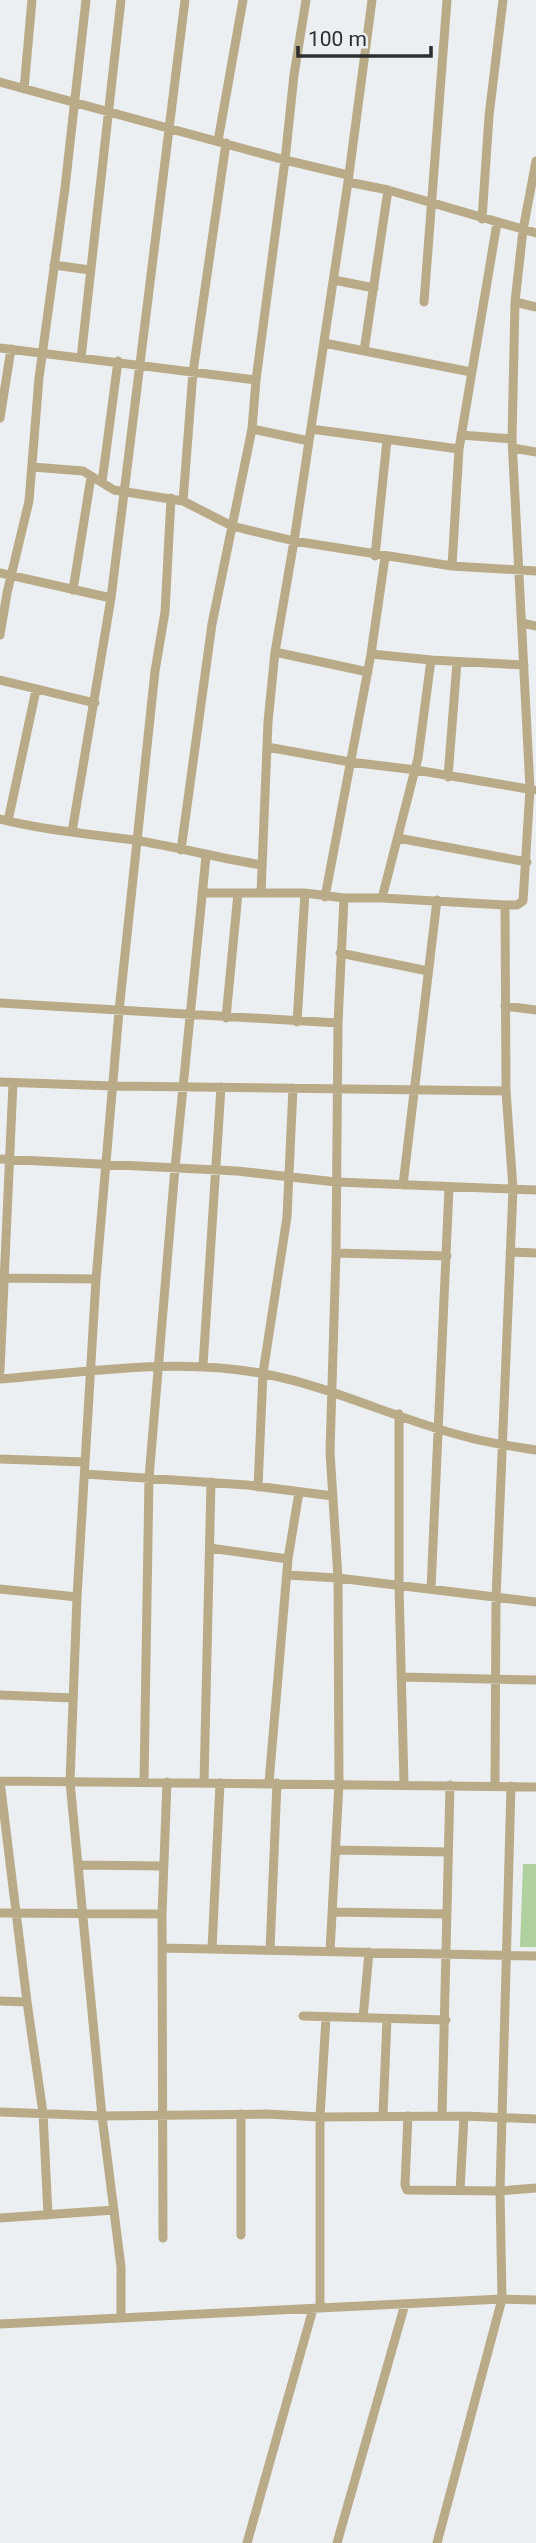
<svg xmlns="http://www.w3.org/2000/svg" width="536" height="2543" font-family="Roboto,sans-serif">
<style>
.green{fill:#b0d19f}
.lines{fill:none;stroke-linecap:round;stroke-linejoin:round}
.street{stroke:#b9ab88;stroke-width:9}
</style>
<rect width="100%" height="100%" fill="#eceff2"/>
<path class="green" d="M523,1864H536V1947H520Z"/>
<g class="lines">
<path class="street" d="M0,82L285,160L348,175
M24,89L32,0
M218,141L243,0
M348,182L388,190L536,233
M482,219L489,116L503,0
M54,265L90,270
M334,280L374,288
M424,302L447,0
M515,302L536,307
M324,343L471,372
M0,348L256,380
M364,351L388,190
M81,358L121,0
M0,418L11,349
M252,429L309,441
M311,429L459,449
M461,435L512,439
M513,448L536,452
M33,467L83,471L114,490L183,501L232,526L294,541L452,566L536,571
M102,482L118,361
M183,501L193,372L226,143
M375,556L387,440
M452,566L459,449L497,223
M0,573L111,598
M73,590L91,477
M522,623L536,626
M0,635L7,593L29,501L39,378L65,188L86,0
M275,652L368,672
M371,654L431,660
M0,680L95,703
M267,747L350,762L416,770L534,790
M448,777L457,662
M0,819C44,830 89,834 134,840C177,847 219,858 262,865
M8,821L36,690
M72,832L111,598L185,0
M398,838L527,862
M181,850L212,624L252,429L256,380L285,160L294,75L306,0
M202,893H238
M261,893L268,722L275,652L294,541L348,182L372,0
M325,897L371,654L385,557
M505,905L382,898L418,758L431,660L524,665
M340,953L428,971
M0,1003L338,1023
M505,1006L536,1010
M226,1018L238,893H305L344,898H382
M297,1022L305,893
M0,1082L113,1086L506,1091
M0,1159L237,1171L336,1182L536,1190
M403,1185L437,900
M510,1252L536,1253
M336,1253L447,1256
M2,1278L96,1279
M203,1366L221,1087
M0,1371L13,1083
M0,1379C88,1372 178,1357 265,1374C333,1387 396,1419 463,1436C487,1443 511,1446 536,1450
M399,1414V1586L404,1784
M0,1459L85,1462
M85,1474L247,1485L333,1496
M258,1487L263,1373L287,1217L293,1088
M210,1548L288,1559
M287,1575L338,1578L536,1602
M0,1589L77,1597
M431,1589L449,1188
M401,1677L536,1680
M0,1695L73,1698
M0,1781L536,1787
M0,1781L27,2002L43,2113L48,2215
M144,1782L149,1478L175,1168L206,856
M204,1783L211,1482
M269,1783L288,1559L299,1492
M495,1785L496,1598L513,1189L506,1091L505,905H517L523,901L530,789L512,439L515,302L523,230L536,161
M336,1850L448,1852
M79,1865L163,1866
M332,1912L446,1914
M0,1913L162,1914
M162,1948L536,1956
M212,1949L220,1783
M270,1950L277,1783
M330,1952L339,1783L338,1578L330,1452L336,1253L338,1023L344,898
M0,2001L27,2002
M303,2016L446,2020
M363,2018L369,1952
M0,2112L102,2116L267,2114L320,2117L464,2116L536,2119
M383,2115L387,2019
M408,2116L405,2185L407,2190L500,2191L536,2188
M442,2116L450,1785
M460,2191L464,2116
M0,2218L114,2210
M241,2235V2114
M163,2238L162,1914L167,1782
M320,2308V2117L326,2018
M121,2318V2267L102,2116L70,1782L77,1597L96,1279L119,1011L155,671L165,612L171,498
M0,2324L502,2299L536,2300
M247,2543L313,2309
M337,2543L405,2304
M437,2543L502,2299L500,2191L511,1786"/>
</g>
<path d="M298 46v10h133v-10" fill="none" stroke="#2c2d2e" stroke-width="3.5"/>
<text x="308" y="46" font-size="21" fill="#2c2d2e" stroke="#eceff2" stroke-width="5" paint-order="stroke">100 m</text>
</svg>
